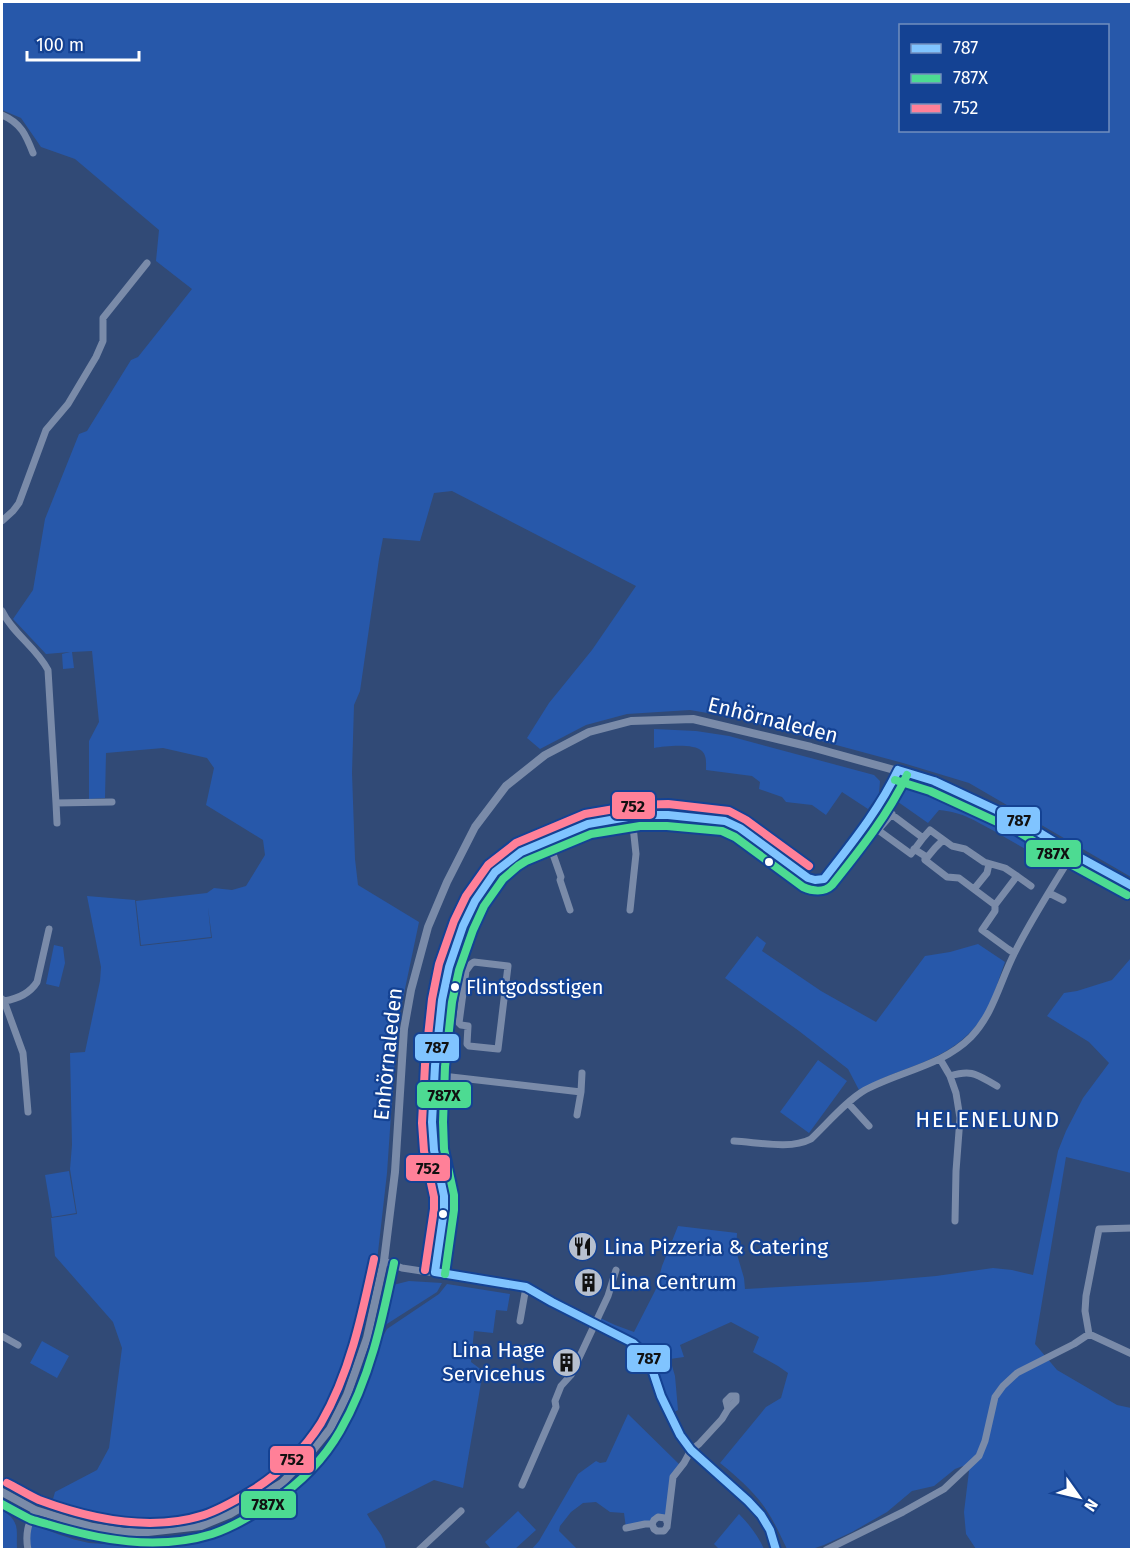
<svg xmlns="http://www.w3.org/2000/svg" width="1133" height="1551" font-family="'Fira Sans',sans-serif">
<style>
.green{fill:#2758aa;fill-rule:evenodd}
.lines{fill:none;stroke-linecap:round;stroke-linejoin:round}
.minor{stroke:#7a8ba9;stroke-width:7}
.tertiary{stroke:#7a8ba9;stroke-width:8}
.bus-1-casing{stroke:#144293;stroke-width:12}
.bus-2-casing{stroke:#144293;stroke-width:12}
.bus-3-casing{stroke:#144293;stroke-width:12}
.bus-1{stroke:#80c4ff;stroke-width:8}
.bus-2{stroke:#4ddb92;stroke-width:8}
.bus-3{stroke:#ff8098;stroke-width:8}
.bus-dot{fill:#fff;stroke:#144293;stroke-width:2}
.labels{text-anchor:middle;stroke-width:4.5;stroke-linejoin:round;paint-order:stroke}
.bus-label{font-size:20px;fill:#fff;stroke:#144293;text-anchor:start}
.street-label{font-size:21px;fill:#fff;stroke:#144293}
.poi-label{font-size:21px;fill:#fff;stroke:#144293;text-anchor:start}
.neighbourhood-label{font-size:22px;letter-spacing:1.5px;fill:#fff;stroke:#144293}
.line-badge{stroke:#144293;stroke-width:2}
.pale-badge-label{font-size:16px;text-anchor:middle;font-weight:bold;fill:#111}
</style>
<rect width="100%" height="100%" fill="#314a76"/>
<path class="green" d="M2,2H161L165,3L166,2H1131V877L969,783L903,763L736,718L690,710L627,714L586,725L540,749L527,738L549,703L592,650L636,586L452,491L434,493L420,541L383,538L379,559L360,691L354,705L352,773L355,859L358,885L419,922L397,1027L387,1173L377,1261L360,1337L341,1392L303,1453L251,1495L199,1518L145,1526L94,1521L51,1506L55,1492L97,1470L109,1448L122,1348L113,1322L55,1256L51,1218L77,1214L70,1169L72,1145L70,1053L85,1052L100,981L101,967L87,896L135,900L140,946L212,938L208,907L211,937L141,945L136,901L207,893L214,888L232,890L246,886L265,855L263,840L206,805L214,768L207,758L163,748L106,753L105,798L89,799V741L99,722L92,651L72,652L74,668L63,669L62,654L70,652L46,654L13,619L33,590L45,519L79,434L87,431L131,360L138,357L192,289L156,261L159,230L75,159L41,147L21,118L2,110ZM900,26H1108V130H900Z
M654,729L696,731L729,736L874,775L880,781L879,794L868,809L842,792L826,815L812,805L786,802L782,797L759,789L760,782L752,776L706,770C706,763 707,756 702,751C694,743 665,746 654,748Z
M909,784L951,797L994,816L1053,849L1057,860L1053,867C1035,853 1015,844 996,832C973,820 965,813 939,810L928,823L891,797L900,787Z
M757,936L766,943L762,951L821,991L876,1022L925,956L950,952L978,944L1005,962C998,980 993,1002 982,1018C957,1053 926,1061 888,1076C878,1080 869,1085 859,1090L848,1069L799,1031L725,978Z
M54,945L63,947L65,963L59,987L46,984Z
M1131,958V1173L1066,1157L1035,1344L1057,1370L1117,1405L1131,1408V1549H976L966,1534L964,1512L969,1471L963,1466L955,1469L934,1486L912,1491L887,1512L852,1532L824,1545L812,1549H787C781,1537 775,1523 767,1511C755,1492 737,1477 720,1463L766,1407L781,1398L788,1373L778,1366L753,1352L759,1337L731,1322L680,1345L684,1357L670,1359L675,1376L678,1410L669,1415L645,1353L594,1324L598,1317L615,1325L634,1332L656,1289L662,1266L678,1226L737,1233L736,1251L744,1278L745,1289L867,1282L936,1276L993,1268L1012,1270L1033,1275L1058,1151L1066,1131L1083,1098L1109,1063L1089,1042L1047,1016L1064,993L1077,991L1112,980Z
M818,1060L847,1081L809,1133L780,1112Z
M69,1171L76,1213L52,1217L45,1175Z
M409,1281L442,1283L437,1292L379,1329L389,1286Z
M447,1284L510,1294L507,1311L496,1310L493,1333L474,1331L471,1362L483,1371L463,1488L434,1480L367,1514C374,1527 384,1534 386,1549L28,1550V1523C48,1530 68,1539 89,1543C186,1551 283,1520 338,1438C358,1407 369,1372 382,1338L387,1329L439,1294Z
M42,1341L69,1356L57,1378L30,1363Z
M628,1414L681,1466L677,1471L666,1520H654L626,1528L624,1513L610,1512L596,1502L583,1503L571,1512L560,1526L559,1531L577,1549L531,1550L539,1541L578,1474L596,1461L600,1463L606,1462Z
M2,1510C21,1522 16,1530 17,1549H2Z
M518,1511L536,1530L515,1549H491L485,1542Z
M739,1514C750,1525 758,1536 764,1549H717L718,1548L714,1544Z"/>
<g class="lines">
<path class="minor" d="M2,115C21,123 26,135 33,153
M2,521L13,511L19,503L46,430L68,404L96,357L103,341V318L147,263
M2,611C13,634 36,647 48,670L56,803L112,802
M56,803L57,823
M879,805L923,838L911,854L878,830L892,814
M923,838L930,830L952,846L965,849L984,862L1005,868L1017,876
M548,840L561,877L560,880L570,910
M914,849L925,856V860L947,877L959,878L995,905V911L982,930L1008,949L1014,953
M925,860L935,848L943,840
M974,889L987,873L989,864
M1049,893L1063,900
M995,905L1017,876L1031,886
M630,910L636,854L632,817
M449,967L466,971L459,1023L461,1025L468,1026L467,1044L469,1046L498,1049L508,966L474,962L471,964L466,971
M2,999L4,1001L23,1053L28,1112
M4,1001C17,999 30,993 37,982L49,929
M940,1059L950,1076L956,1093L960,1118L956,1171L955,1221
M434,1075L581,1092L577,1115
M950,1076C973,1069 977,1075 997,1086
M581,1092L582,1073
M848,1103L869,1126
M734,1141C757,1142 790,1150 811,1139C827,1124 846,1101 865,1090C900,1071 942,1066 971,1037C994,1013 1000,981 1015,952C1032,918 1053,886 1073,853
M384,1261L402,1268L526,1287L552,1302L633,1343L648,1357L661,1396L680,1435L691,1450L748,1501L761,1515L770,1530L776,1550
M435,1272L444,1210V1196L434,1150L432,1122L435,1066L442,1000L449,967L463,926L475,901L495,872L512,858L521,852L558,836L588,824L639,815H668L725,821L740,828L808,878L815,880L824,879C850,844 881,810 898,770
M520,1321L526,1287
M1089,1334L1085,1311L1086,1296L1099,1229L1132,1228
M2,1336L18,1345
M522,1485L556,1407L555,1401L561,1386L571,1375L608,1296L616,1270
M652,1524L654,1529L657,1531H664L667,1527L673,1477L684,1463L691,1450L699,1444L722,1419L728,1409L736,1401V1396H731L726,1401L728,1409
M652,1524L654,1520L658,1517L665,1518L667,1522
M626,1528L645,1524H652
M28,1550C25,1534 28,1524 35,1510
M419,1550L461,1511
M826,1550L903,1512L944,1489L979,1456L985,1441L995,1397L1003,1386L1017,1373L1074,1344L1089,1334L1132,1354"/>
<path class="tertiary" d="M2,1492L35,1510L67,1520L93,1527L125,1532H148L201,1526L230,1514L282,1483L308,1456L330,1429L347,1395L367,1338L384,1261L395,1172L404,1029L411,990L428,927L447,882L475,827L506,786L545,755L589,732L631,721L693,719L811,747L934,781L1022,822L1079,857L1132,886"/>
<defs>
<path id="bus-1" d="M898,770L934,781L1022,822L1079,857L1132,886
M435,1272L444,1210V1196L434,1150L432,1122L435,1066L442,1000L449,967L463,926L475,901L495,872L521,852L588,824L639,815H668L725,821L740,828L808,878L815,880L824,879C851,844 879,810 898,770
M435,1272L526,1287L552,1302L633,1343L648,1357L661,1396L680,1435L691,1450L748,1501L761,1515L770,1530L776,1550"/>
<path id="bus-2" d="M895,780L930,791L1017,831L1074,866L1127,895
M445,1274L454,1210V1195L444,1149L443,1122L445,1067L452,1002L459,970L473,930L484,906L503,879L518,866L526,861L591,834L640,826H667L722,831L735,837L803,887C812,891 824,893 832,885C860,850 888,815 907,775
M2,1504C11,1509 20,1514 30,1519C35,1521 41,1522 47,1524C99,1540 157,1551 212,1534C233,1527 253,1515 272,1502C299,1484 324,1459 340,1431C370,1379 382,1321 394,1263"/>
<path id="bus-3" d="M425,1270L434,1209V1197L424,1151L422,1123L425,1065L432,999L439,964L454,921L466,896L488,865L516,843L585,814L638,805L668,804L729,811L746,820L809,866
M7,1483C17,1488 28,1495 39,1500C90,1519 151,1532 204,1515C222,1509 238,1499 253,1490C280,1473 304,1450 321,1423C350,1373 362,1315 374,1259"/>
</defs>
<use href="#bus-1" class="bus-1-casing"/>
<use href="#bus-2" class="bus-2-casing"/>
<use href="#bus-3" class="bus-3-casing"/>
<use href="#bus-1" class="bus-1"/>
<use href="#bus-2" class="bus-2"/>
<use href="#bus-3" class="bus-3"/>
</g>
<defs>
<symbol id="restaurant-disc" viewBox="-11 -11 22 22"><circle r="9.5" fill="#b7c0cf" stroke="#144293"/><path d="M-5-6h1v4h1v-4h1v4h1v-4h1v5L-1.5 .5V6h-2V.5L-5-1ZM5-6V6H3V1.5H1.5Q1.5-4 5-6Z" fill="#111"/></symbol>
<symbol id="building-disc" viewBox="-11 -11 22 22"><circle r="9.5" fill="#b7c0cf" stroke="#144293"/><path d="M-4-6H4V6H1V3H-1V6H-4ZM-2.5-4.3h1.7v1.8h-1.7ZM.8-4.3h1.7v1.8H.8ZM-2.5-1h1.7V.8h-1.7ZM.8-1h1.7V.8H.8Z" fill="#111"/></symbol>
</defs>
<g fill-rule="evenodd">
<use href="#restaurant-disc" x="566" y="1230" width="33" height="33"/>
<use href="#building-disc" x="572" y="1266" width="33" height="33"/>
<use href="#building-disc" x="550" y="1346" width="33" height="33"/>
</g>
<g class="bus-dot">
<circle cx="769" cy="862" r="5"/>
<circle cx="455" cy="987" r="5"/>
<circle cx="443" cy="1214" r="5"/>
</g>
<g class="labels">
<g class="bus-label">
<text x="466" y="994">Flintgodsstigen</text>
</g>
<g class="street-label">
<text transform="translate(773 720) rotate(14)" y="7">Enhörnaleden</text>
<text transform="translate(388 1054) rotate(-84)" y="7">Enhörnaleden</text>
</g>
<g class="poi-label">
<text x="604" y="1254">Lina Pizzeria &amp; Catering</text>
<text x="610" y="1289">Lina Centrum</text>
<text x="545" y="1357" text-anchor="end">Lina Hage<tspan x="545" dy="24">Servicehus</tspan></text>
</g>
<g class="neighbourhood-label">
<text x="988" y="1127">HELENELUND</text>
</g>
</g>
<g class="line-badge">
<rect x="611" y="791" width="45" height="29" rx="6" fill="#ff8098"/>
<rect x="996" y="806" width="45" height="29" rx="6" fill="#80c4ff"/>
<rect x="1025" y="839" width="57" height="29" rx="6" fill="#4ddb92"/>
<rect x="414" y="1033" width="46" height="29" rx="6" fill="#80c4ff"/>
<rect x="416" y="1081" width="56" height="28" rx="6" fill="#4ddb92"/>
<rect x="405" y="1154" width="46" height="28" rx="6" fill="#ff8098"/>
<rect x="626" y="1344" width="45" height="29" rx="6" fill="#80c4ff"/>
<rect x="269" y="1445" width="46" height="29" rx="6" fill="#ff8098"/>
<rect x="240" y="1490" width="57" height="29" rx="6" fill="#4ddb92"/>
</g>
<g class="pale-badge-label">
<text x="633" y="812">752</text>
<text x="1019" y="826">787</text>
<text x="1053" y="859">787X</text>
<text x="437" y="1053">787</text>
<text x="444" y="1101">787X</text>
<text x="428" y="1174">752</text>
<text x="649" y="1364">787</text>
<text x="292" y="1465">752</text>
<text x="268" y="1510">787X</text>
</g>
<rect width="1133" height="1551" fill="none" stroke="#ffffff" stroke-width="6"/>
<rect x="899" y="24" width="210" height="108" fill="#144293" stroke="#728ebe" stroke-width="1.5"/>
<rect x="911" y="44" width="30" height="9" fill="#80c4ff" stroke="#728ebe" stroke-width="1.5"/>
<text x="953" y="54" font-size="18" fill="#ffffff">787</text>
<rect x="911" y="74" width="30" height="9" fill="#4ddb92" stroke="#728ebe" stroke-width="1.5"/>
<text x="953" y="84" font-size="18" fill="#ffffff">787X</text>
<rect x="911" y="104" width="30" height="9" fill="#ff8098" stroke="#728ebe" stroke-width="1.5"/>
<text x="953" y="114" font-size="18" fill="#ffffff">752</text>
<g transform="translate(1079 1497) rotate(124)" stroke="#144293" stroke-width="4.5" paint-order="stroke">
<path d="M0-4.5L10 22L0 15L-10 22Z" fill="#ffffff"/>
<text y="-9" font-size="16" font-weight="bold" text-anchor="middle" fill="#ffffff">N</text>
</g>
<path d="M27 51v9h112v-9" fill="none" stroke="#ffffff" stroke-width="3"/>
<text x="36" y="51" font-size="18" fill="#ffffff" stroke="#144293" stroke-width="4.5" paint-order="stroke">100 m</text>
</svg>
